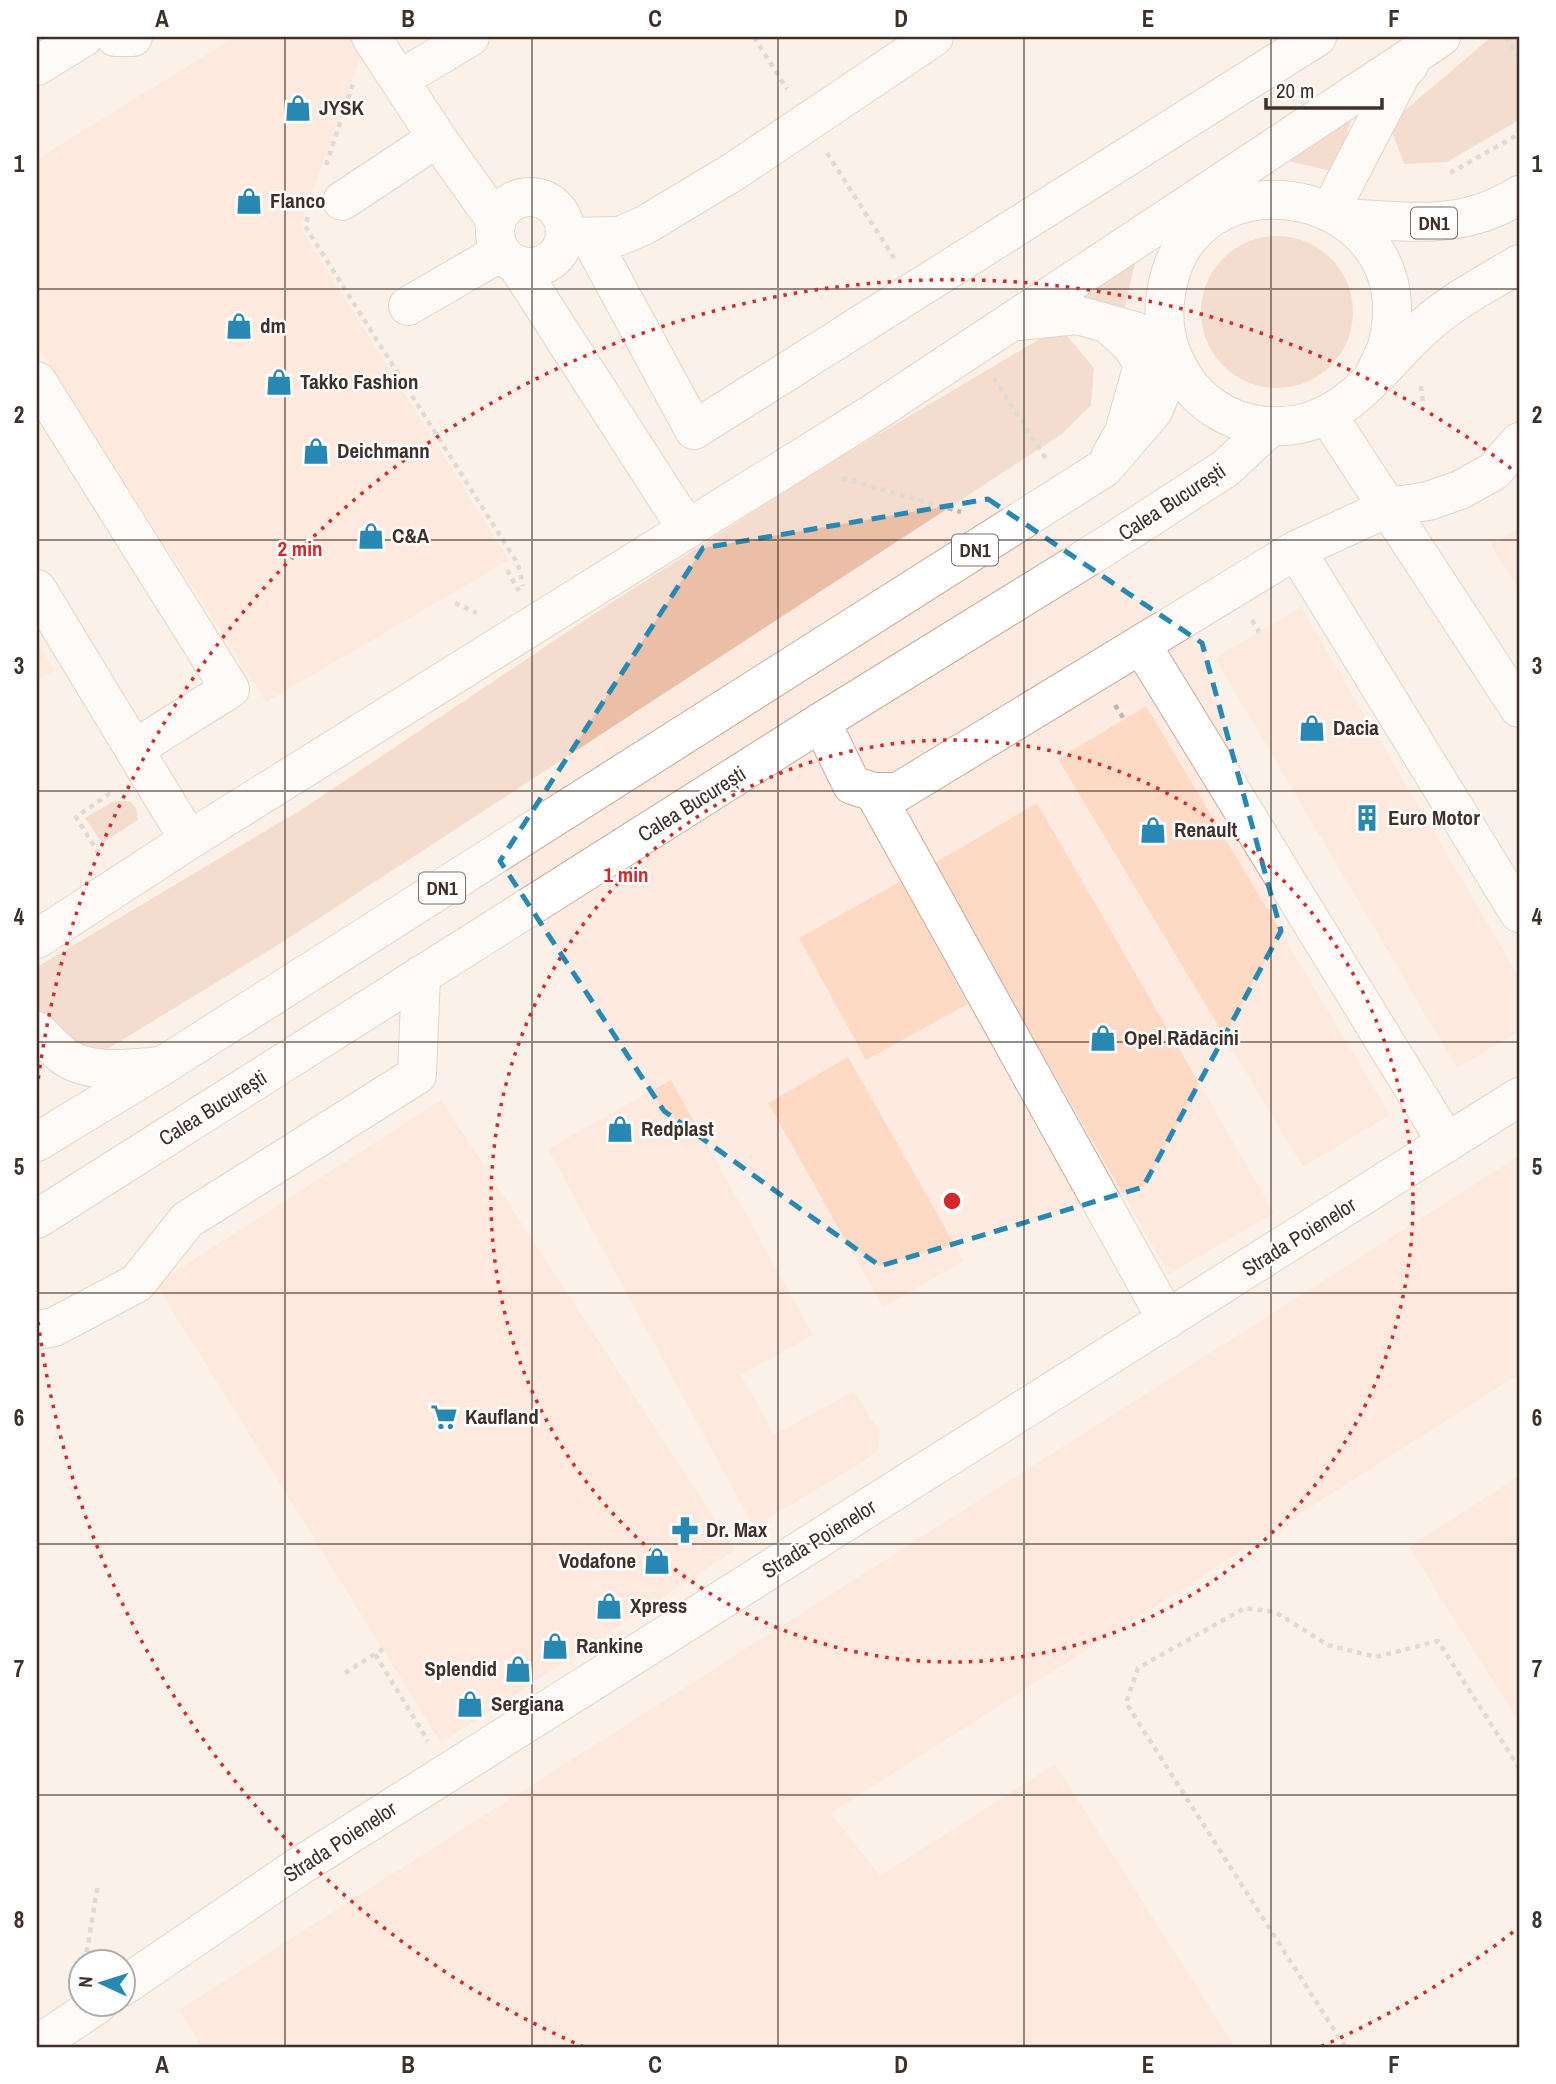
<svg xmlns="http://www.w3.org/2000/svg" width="1556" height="2084" font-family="'Archivo Narrow',sans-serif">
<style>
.built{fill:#fdebe1;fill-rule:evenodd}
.green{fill:#eabfa6}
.building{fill:#fedac5}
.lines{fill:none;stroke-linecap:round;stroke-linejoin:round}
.minor-casing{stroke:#cba995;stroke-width:40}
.major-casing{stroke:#cba995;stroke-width:40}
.path{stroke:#c0b7b1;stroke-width:4.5;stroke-dasharray:5 5;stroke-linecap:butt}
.minor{stroke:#fff;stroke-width:38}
.major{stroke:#fff;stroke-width:38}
.marked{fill:none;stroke:#2789b3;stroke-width:5;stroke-dasharray:14 9;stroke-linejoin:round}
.grid{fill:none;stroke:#3f3129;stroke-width:2;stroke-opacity:0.55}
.ring{fill:none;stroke:#d62828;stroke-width:3.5;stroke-dasharray:3.5 7}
.labels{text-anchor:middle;stroke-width:5;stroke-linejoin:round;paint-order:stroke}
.shield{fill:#fff;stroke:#796f69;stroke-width:2}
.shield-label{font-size:19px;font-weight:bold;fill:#3f3129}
.poi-label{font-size:21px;font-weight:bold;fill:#3f3129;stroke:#fff;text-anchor:start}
.street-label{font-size:21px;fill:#3f3129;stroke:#fff}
.centre{fill:#d62828;stroke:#fff;stroke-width:3.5}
.ring-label{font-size:21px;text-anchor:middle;font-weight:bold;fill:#d62828;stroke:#fff;stroke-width:5;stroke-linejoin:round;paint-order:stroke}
.neatline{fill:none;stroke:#3f3129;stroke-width:2.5}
.grid-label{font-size:23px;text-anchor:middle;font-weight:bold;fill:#3f3129}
</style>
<rect width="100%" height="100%" fill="#fcf5f1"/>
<path class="built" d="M37,37H1519V2047H37ZM80,1962H122V2004H80Z"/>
<path class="green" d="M1491,37H1519V120L1447,162L1404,164L1389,124Z
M1352,117L1343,146L1339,173L1284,160Z
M1201 312a76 76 0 1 1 152 0a76 76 0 1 1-152 0Z
M1136,258L1121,324L1067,299Z
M1067,336L1094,368L1091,405L1062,434L281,943L104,1051L61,1041L39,1012L37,967L304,808L600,610L825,466L1043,337Z
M114,801H130L136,808L138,820L102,843L85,818Z"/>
<path class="building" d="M235,37H356L363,50L300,227L509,560L266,702L37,345V159Z
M1519,527V590L1491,545Z
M1301,607L1519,977V1031L1457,1068L1215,658Z
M37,642L55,670L37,681Z
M1146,706L1390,1115L1303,1167L1058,759Z
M1037,803L1274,1213L1169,1274L933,864Z
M901,881L968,1004L866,1060L799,938Z
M848,1057L964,1261L883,1307L768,1103Z
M671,1080L813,1335L741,1375L774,1435L854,1391L880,1433L878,1449L869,1458L754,1527L548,1149Z
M441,1100L735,1550L441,1743L156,1284Z
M1519,1156V1374L831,1813L880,1876L1055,1764L1235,2047H202L179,2010Z
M1519,1476V1722L1409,1547Z"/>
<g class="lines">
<defs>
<path id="minor" d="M115,37H133
M371,37L437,138L496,221
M37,66L84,37
M399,80L470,37
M495 232a35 35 0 1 1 70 0a35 35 0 1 1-70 0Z
M342,201L437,138
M1330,211L1401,74L1409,65
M567,237L620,236L645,225L733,172L934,37
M590,238L694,430L1317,37
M517,265L687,529
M408,306L501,252
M1019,321L1077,315L1135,331
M1110,326L1132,346L1143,365L1124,432L1111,455
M37,381L230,689L134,749
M1328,416L1519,708
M1296,550L1519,913
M37,589L189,840
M1141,644L1447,1143
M821,722L852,785L874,792H898L1296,550L1390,507L1428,501L1460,490L1494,471L1519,442
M874,792L1167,1320
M37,939L189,840L875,412L1441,37
M37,1031C46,1039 55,1050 65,1057C92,1075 132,1068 162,1066
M37,1330L54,1327L137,1283L187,1220L417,1075L421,975
M122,1987L298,1867L1519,1097
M37,2045L98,2004"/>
<path id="major" d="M1342,218C1407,221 1461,232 1519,195
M1373,377C1378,366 1385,354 1388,343C1425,189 1199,144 1168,283C1160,318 1165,349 1185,379C1200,402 1226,419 1253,424C1338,440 1372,373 1426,325C1454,300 1488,283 1519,264
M37,1142L162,1066L1104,468L1153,411L1174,362
M37,1219L821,722L1109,544L1226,468L1270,427"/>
</defs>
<use href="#minor" class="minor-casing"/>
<use href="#major" class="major-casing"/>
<path class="path" d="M754,37L787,89
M1505,37L1519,56
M827,153L894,258
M326,165L354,81
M1450,173L1519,134
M308,217L305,226L518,564L523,586
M994,378L1046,459
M1421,386L1423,403
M842,478L961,512
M507,570L519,591
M455,603L477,613
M1252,620L1259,632
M1115,705L1124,719
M99,854L76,817L109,794H115
M383,1649L375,1654L428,1741
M345,1673L375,1654
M85,1962L98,1884
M1345,2047L1126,1703L1138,1668L1245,1608L1275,1612L1328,1645L1376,1657L1438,1641L1519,1768"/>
<use href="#minor" class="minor"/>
<use href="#major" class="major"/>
</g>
<path d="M0 0H1556V2084H0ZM988,499L1202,643L1281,931L1143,1187L880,1266L664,1111L500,861L703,548Z" fill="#fcf5f1" fill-opacity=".55" fill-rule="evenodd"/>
<path class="marked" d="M988,499L1202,643L1281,931L1143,1187L880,1266L664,1111L500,861L703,548Z"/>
<path class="grid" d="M285,37V2047M532,37V2047M778,37V2047M1024,37V2047M1271,37V2047M37,289H1519M37,540H1519M37,791H1519M37,1042H1519M37,1293H1519M37,1544H1519M37,1795H1519"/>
<g class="ring">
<circle cx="952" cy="1201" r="461"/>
<path d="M1513 1932A922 922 0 0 1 1320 2047M584 2047A922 922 0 0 1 37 1313M37 1089A922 922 0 0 1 1513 470"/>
</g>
<defs>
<symbol id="shop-bare" viewBox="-9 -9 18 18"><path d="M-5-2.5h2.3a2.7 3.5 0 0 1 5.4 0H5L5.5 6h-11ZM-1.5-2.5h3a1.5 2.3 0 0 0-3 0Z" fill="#2789b3" stroke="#fff" stroke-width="2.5" paint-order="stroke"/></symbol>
<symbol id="building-bare" viewBox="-9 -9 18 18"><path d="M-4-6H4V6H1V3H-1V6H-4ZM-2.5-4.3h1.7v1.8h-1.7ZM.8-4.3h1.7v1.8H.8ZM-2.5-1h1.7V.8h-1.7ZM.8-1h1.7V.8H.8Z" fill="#2789b3" stroke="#fff" stroke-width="2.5" paint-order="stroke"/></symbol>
<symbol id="supermarket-bare" viewBox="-9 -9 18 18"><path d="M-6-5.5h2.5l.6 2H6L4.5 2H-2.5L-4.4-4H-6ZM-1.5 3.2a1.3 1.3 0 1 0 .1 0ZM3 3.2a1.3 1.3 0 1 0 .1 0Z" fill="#2789b3" stroke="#fff" stroke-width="2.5" paint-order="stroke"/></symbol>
<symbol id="pharmacy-bare" viewBox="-9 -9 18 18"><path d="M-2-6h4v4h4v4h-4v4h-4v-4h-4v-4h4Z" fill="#2789b3" stroke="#fff" stroke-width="2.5" paint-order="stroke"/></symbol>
</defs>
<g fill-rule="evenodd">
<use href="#shop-bare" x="279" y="89" width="38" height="38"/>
<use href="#shop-bare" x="230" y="182" width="38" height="38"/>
<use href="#shop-bare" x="220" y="307" width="38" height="38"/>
<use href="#shop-bare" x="260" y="363" width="38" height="38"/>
<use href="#shop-bare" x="297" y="432" width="38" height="38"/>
<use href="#shop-bare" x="352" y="517" width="38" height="38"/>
<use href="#shop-bare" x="1293" y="709" width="38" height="38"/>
<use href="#building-bare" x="1348" y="799" width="38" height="38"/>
<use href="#shop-bare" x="1134" y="811" width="38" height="38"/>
<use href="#shop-bare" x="1084" y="1019" width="38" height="38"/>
<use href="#shop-bare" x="601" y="1110" width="38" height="38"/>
<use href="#supermarket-bare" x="425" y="1398" width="38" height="38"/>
<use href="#pharmacy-bare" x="666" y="1511" width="38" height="38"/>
<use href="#shop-bare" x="638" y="1542" width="38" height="38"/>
<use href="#shop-bare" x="590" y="1587" width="38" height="38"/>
<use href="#shop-bare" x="536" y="1627" width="38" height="38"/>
<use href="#shop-bare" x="499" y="1650" width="38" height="38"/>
<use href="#shop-bare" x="451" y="1685" width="38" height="38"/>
</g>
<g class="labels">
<g class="shield">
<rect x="1411" y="207.5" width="46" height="31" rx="5"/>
<rect x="952" y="534.5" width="46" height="31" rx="5"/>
<rect x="419" y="872.5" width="46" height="31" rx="5"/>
</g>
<g class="shield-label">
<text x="1434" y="230">DN1</text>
<text x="975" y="557">DN1</text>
<text x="442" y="895">DN1</text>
</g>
<g class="poi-label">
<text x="319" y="115">JYSK</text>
<text x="270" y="208">Flanco</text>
<text x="260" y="333">dm</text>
<text x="300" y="389">Takko Fashion</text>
<text x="337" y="458">Deichmann</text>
<text x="392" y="543">C&amp;A</text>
<text x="1333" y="735">Dacia</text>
<text x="1388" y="825">Euro Motor</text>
<text x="1174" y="837">Renault</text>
<text x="1124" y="1045">Opel Rădăcini</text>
<text x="641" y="1136">Redplast</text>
<text x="465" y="1424">Kaufland</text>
<text x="706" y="1537">Dr. Max</text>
<text x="636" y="1568" text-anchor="end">Vodafone</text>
<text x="630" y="1613">Xpress</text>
<text x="576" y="1653">Rankine</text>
<text x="497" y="1676" text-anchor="end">Splendid</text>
<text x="491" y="1711">Sergiana</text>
</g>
<g class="street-label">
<text transform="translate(1172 502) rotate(-33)" y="7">Calea București</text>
<text transform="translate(692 804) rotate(-32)" y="7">Calea București</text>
<text transform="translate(213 1108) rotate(-32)" y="7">Calea București</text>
<text transform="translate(1299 1237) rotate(-32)" y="7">Strada Poienelor</text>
<text transform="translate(819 1539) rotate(-32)" y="7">Strada Poienelor</text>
<text transform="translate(340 1842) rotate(-33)" y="7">Strada Poienelor</text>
</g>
</g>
<circle cx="952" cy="1201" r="10" class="centre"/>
<g class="ring-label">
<text x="300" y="556">2 min</text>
<text x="626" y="882">1 min</text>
</g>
<rect width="1556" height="2084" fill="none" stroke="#ffffff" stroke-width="77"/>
<g transform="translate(102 1983) rotate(274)"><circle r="33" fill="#ffffff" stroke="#b2ada9" stroke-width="2"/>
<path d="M0-5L12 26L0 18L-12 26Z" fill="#2789b3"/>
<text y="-10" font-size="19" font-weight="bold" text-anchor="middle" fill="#3f3129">N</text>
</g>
<path d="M1266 98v10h116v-10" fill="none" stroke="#3f3129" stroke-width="3.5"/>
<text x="1276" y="98" font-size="21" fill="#3f3129" stroke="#ffffff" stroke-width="5" paint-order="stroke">20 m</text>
<rect x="38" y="38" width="1480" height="2008" class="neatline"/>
<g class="grid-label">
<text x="162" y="27">A</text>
<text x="408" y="27">B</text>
<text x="655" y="27">C</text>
<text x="901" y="27">D</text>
<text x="1148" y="27">E</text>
<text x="1394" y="27">F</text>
<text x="19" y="172">1</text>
<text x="1537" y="172">1</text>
<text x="19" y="423">2</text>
<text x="1537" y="423">2</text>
<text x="19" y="674">3</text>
<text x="1537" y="674">3</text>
<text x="19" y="925">4</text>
<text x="1537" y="925">4</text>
<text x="19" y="1175">5</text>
<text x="1537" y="1175">5</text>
<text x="19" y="1426">6</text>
<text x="1537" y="1426">6</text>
<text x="19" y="1677">7</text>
<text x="1537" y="1677">7</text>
<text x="19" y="1928">8</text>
<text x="1537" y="1928">8</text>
<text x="162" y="2073">A</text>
<text x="408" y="2073">B</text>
<text x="655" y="2073">C</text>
<text x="901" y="2073">D</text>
<text x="1148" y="2073">E</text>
<text x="1394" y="2073">F</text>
</g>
</svg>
